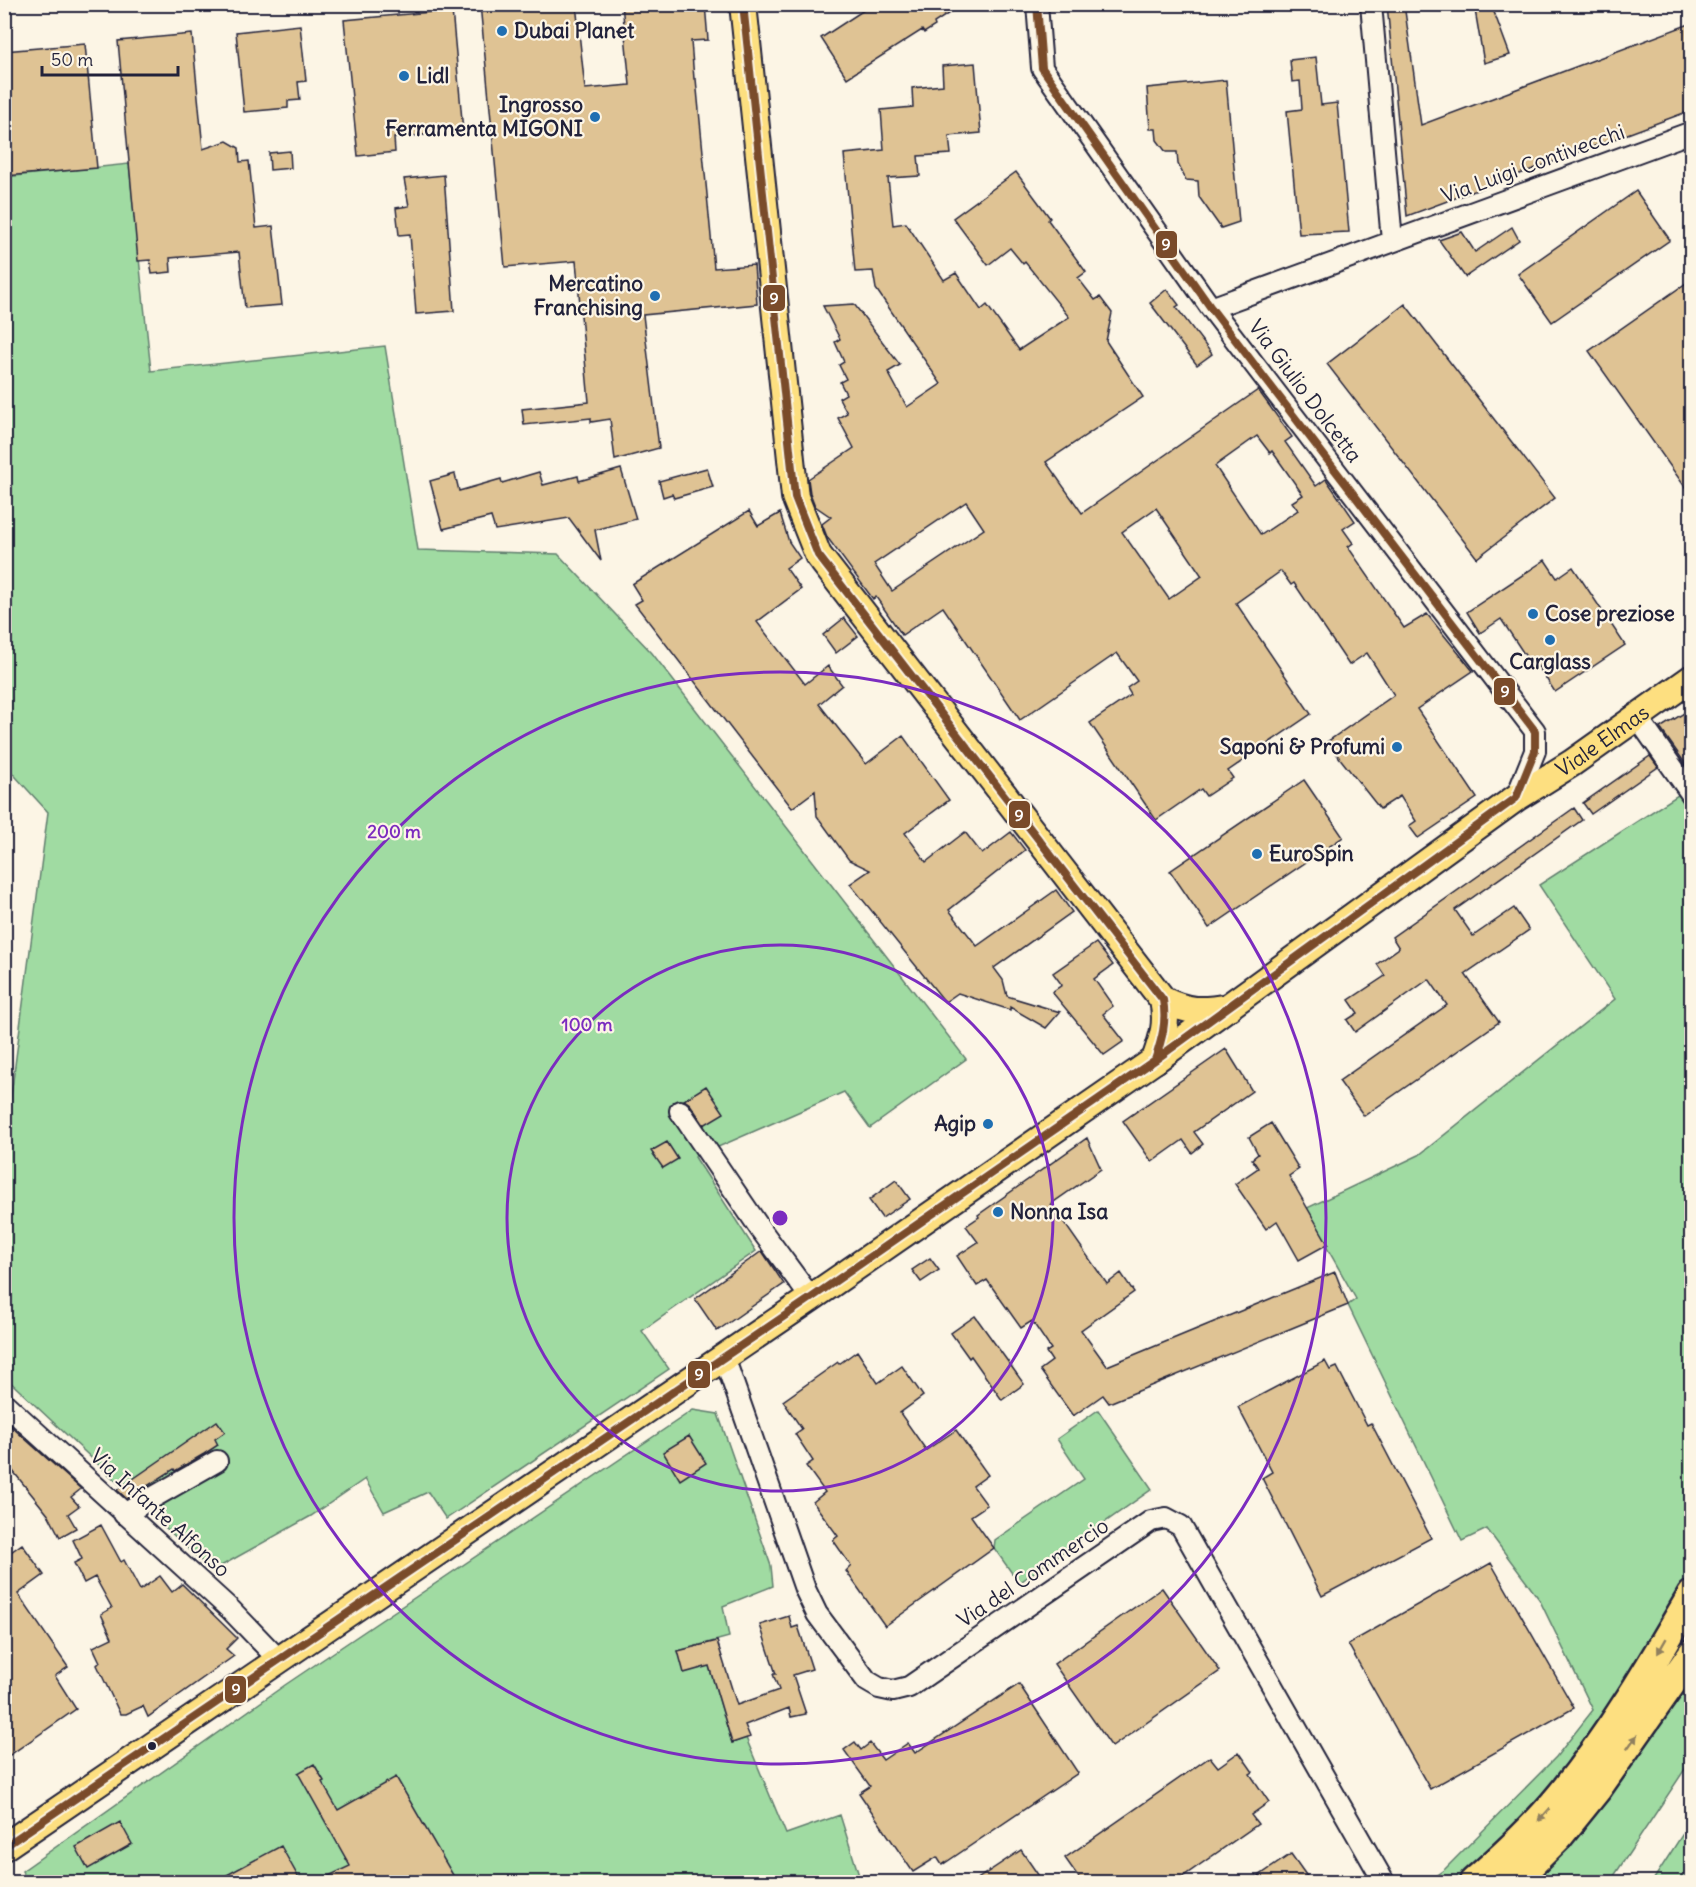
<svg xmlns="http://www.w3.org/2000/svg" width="1696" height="1887" font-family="Delius,sans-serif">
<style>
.green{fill:#a0dba2;stroke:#617e6e;stroke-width:1.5}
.building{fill:#dfc394;stroke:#22223b;stroke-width:1.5;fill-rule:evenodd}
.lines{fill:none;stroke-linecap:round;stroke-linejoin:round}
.minor-casing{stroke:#22223b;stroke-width:24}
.major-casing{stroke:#22223b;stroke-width:30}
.highway-casing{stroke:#22223b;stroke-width:33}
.minor{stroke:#fcf5e5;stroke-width:20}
.major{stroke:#fddf80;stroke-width:26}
.highway{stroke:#fddf80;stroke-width:28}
.bus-1-casing{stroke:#fcf5e5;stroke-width:12}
.bus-1{stroke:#7a4b2a;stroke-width:8}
.oneway{fill:#90805e}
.ring{fill:none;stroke:#7b2cbf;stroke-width:3}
.poi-dot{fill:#1f6fb2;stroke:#fcf5e5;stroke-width:2}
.bus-dot{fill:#22223b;stroke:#fcf5e5;stroke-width:2}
.labels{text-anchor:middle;stroke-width:4.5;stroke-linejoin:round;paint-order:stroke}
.poi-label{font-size:21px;font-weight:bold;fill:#22223b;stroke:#fcf5e5;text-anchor:start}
.street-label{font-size:21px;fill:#22223b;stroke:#fcf5e5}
.centre{fill:#7b2cbf;stroke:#fcf5e5;stroke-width:3}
.ring-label{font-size:18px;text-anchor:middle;font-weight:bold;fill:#7b2cbf;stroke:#fcf5e5;stroke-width:4.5;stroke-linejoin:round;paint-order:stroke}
.line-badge{stroke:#fcf5e5;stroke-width:2}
.badge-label{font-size:16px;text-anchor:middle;font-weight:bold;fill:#fff}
</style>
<rect width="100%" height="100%" fill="#fcf5e5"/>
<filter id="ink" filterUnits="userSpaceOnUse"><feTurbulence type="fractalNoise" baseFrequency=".0167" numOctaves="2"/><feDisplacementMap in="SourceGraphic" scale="12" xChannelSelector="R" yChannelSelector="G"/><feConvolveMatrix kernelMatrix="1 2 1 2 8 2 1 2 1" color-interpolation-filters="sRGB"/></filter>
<g filter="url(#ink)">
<path class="green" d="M129,164L151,371L385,346L418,550L558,554L652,653L966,1059L870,1128L844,1092L695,1157L756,1251L642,1331L669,1369L446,1519L428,1492L384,1512L365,1479L311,1516L212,1571L5,1377V1142L48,812L5,765V177Z
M1681,793L1692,808L1691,1572C1654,1637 1614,1699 1569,1759L1604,1795L1650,1738L1691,1674V1760L1610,1882H1427L1445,1869L1556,1757L1593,1710L1539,1599L1487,1529L1462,1541L1348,1305L1356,1299L1305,1209L1419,1155L1615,999L1539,885Z
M693,1410L718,1414L771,1566L773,1586L723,1606L729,1637L678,1651L709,1666L732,1743L746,1738L786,1834L840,1815L861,1882H27L22,1871L285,1685Z
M1098,1410L1152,1489L1019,1583L994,1548L995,1540L1084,1479L1057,1439Z
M1691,1821V1882H1652Z"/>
<path class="building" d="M480,4H576L585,89L630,85L622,4H705L708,40L691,41L694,79H696L714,268L754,265L757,304L643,315L659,448L615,460L610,419L591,422V418L524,425L522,409L589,402L576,261L505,267Z
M873,4H963L934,23L935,26L924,33L922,30L847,78L821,38Z
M1387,4H1404L1421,125L1692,23V110L1407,216Z
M1474,4H1491L1510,55L1484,63Z
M452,10L463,131L394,138L395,152L358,156L344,20Z
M300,25L306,81L298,82L300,100L288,101V108L244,112L236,32Z
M192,34L203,149L227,141L239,148L240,162L249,161L256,228L273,226L282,305L245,308L239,252L170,258L171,272L152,274L150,260L138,261L118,41Z
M85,44L97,168L5,176L4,51Z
M1316,57L1321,105L1337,103L1349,232L1299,234L1287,111L1302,109L1300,81L1292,82L1290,60Z
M975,63L981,133L949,136L951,154L918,156L920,176L888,178L893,225L906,223L944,280L956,273L981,310L987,305L1019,350L1069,317L1025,262L1023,264L1010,248L988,265L953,218L1016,172L1050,218L1048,220L1086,272L1078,278L1095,300L1100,297L1112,313L1106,341L1143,397L1046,462L1082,513L1258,390L1292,437L1285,442L1316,486L1326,479L1355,521L1343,529L1353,543L1348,547L1404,628L1427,614L1473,671L1417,709L1477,798L1418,838L1409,826L1416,821L1400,796L1380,809L1327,742L1394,695L1367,653L1349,665L1294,583L1291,585L1281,571L1236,603L1311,714L1228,771L1233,778L1206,796L1201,789L1156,820L1090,723L1131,695L1127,688L1137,681L1117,653L1020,720L943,607L902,635L876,597L873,599L827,537L822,524L831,517L815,506L810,493L808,479L854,448L838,418L847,413L839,398L846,394L840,382L846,379L839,365L844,362L835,342L840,339L823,306L854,304L900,365L888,372L907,407L941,384L876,289L873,271L855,272L844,154L884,150L881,110L913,107L912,88L943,85L942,66ZM1257,436L1270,453L1272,451L1303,495L1292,502L1298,510L1261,535L1215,466ZM966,502L984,529L892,591L874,564ZM1156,508L1202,576L1169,599L1122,532Z
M1226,80L1239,222L1221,228L1199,197L1198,181L1186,180L1178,164L1177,152H1166L1157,140L1156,129H1150L1147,88Z
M290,151L291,168L270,170L269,153Z
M444,175L454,311L416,314L410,234L399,235L396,208L409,206L404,179Z
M1636,191L1670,240L1552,322L1518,274Z
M1512,227L1519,240L1465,277L1439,240L1462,232L1475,252Z
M1692,279V497L1589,351Z
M1167,289L1179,305L1176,307L1212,354L1197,365L1150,303Z
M1405,304L1555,498L1477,558L1327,364Z
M707,468L713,487L674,498L672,494L663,497L659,481Z
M621,469L636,519L595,530L601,561L569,518L495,530L491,517L443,529L430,481L455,474L459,491L501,479L502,483L539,472L543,485L578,476L579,481Z
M749,511L758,526L780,513L789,542L800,558L786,568L801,589L757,622L805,684L828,666L842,685L819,704L866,764L903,736L949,800L905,833L926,862L965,832L982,854L1011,832L1025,850L949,910L977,946L1056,890L1072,912L994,968L1003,980L1007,996L1060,1012L1046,1028L1010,1007V1010L958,993L945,1002L850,884L870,870L849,860L817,816L815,791L792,808L635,604L642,600L632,584Z
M1545,560L1557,578L1573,567L1625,645L1555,692L1538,666L1534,669L1501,619L1480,633L1467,612Z
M844,618L858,636L836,653L823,635Z
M1692,708V773L1660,728Z
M1650,756L1658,767L1591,814L1583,803Z
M1304,780L1343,837L1209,928L1170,871Z
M1574,808L1582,820L1455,910L1473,936L1514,908L1529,930L1465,974L1499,1022L1364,1116L1339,1081L1447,1005L1429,979L1355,1032L1347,1020L1358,1013L1349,1000L1385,976L1377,964L1399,948L1392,937Z
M1096,943L1113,965L1094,979L1113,1006L1103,1014L1124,1041L1104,1055L1052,992L1062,985L1053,973Z
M1226,1049L1252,1091L1194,1132L1203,1144L1192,1153L1183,1140L1152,1162L1123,1121Z
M706,1086L724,1113L704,1125L690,1104L684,1100Z
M1271,1123L1299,1169L1289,1176L1328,1244L1299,1260L1277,1221L1266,1229L1235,1184L1258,1168L1252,1159L1258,1154L1249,1137Z
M1087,1138L1101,1169L1051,1204L1107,1284L1121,1273L1134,1292L1081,1330L1107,1366L1335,1272L1348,1305L1109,1403L1103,1395L1073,1416L1040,1370L1052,1361L1046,1352L1051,1349L1032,1321L1021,1328L987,1280L977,1286L957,1256L978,1242L966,1226L979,1217L978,1215Z
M667,1142L678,1159L663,1168L651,1151Z
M896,1180L910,1199L882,1218L869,1200Z
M762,1251L784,1284L717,1331L695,1299Z
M930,1258L939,1270L921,1282L912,1270Z
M975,1316L1024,1384L1002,1400L971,1356L969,1358L951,1333Z
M857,1351L878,1383L902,1366L923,1396L900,1413L926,1450L956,1430L988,1475L973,1486L987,1505L971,1516L994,1548L885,1626L846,1571L851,1566L833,1540L838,1536L813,1502L825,1492L806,1466L813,1461L795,1434L802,1429L783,1401L838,1362L839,1364Z
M1325,1361L1330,1370L1337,1367L1367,1425L1371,1423L1431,1538L1322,1596L1262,1478L1272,1472L1238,1407Z
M4,1420L81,1489L71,1497L79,1506L68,1514L76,1528L60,1537L49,1516L4,1460Z
M217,1421L225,1432L215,1439L218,1445L204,1454L175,1471L174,1469L127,1499L117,1490Z
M689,1436L706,1463L680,1480L663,1452Z
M101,1525L121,1562L124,1560L140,1590L160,1576L172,1592L182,1584L237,1638L226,1649L234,1656L148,1717L143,1706L126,1714H120L97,1665L100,1662L93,1647L112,1638L101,1614L112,1608L95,1577L84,1583L74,1563L82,1559L73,1540Z
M22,1544L44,1575L18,1594L68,1667L55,1676L76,1709L4,1759V1557Z
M1491,1563L1574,1708L1430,1789L1348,1644Z
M1162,1588L1220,1671L1112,1747L1054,1664Z
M789,1616L792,1628L798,1626L812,1669L793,1675L806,1714L791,1717L789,1708L745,1725L750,1737L732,1743L709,1666L684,1673L678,1651L717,1641L737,1705L779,1690L773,1674H776L760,1625Z
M1019,1684L1078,1773L942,1865L937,1857L913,1872L859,1793L870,1786L844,1750L855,1742L861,1750L870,1743L883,1760L908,1743L915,1753Z
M1239,1752L1253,1772L1250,1774L1269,1802L1251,1815L1258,1824L1175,1882H1082L1065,1858L1210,1757L1218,1767Z
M314,1764L324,1781L322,1782L338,1810L396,1777L457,1882H316L350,1866L298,1773Z
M120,1822L132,1844L88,1869L76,1847Z
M281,1846L301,1882H214Z
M1021,1850L1043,1882H973Z
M1291,1854L1311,1882H1250Z"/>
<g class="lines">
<defs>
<path id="minor" d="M1037,4L1042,68L1211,308L1535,731V751L1516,798
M1371,4L1392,241
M1211,308L1692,132
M1637,717L1692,795
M680,1111L761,1230L811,1298
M724,1357L805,1589L817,1614L867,1681L879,1688L893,1691L909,1687L1151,1521L1166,1518L1181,1526L1384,1882
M4,1403L231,1610L280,1661
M124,1514L217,1461"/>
<g id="major">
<path d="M743,4L795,497L818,555L1163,1000C1168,1024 1163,1037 1155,1060"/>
<path d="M1163,1000C1188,1012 1201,1012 1229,1007"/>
<path id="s1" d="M4,1847L811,1298L1155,1060L1516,798L1572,763L1692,678"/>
</g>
<path id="highway" d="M1474,1882C1505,1855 1535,1827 1561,1795C1612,1733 1652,1664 1692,1595
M1513,1882L1559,1836L1597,1789L1692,1654"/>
</defs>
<use href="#minor" class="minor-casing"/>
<use href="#major" class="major-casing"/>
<use href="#highway" class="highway-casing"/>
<use href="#minor" class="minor"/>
<use href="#major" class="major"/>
<use href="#highway" class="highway"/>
<defs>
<path id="bus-1" d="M743,4L795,497L818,555L1163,1000C1167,1022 1162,1039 1155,1060
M4,1847L811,1298L1155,1060L1516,798L1535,751V731L1211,308L1042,68L1037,4"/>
</defs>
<use href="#bus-1" class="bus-1-casing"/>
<use href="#bus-1" class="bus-1"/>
</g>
<defs><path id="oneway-solid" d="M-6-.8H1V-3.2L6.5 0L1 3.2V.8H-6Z" transform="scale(1.5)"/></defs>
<g class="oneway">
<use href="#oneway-solid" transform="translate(1662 1646) rotate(120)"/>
<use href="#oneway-solid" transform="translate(1632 1742) rotate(-55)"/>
<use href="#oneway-solid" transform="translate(1544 1815) rotate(132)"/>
</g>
</g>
<g class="ring">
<circle cx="780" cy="1218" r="273"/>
<circle cx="780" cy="1218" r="546"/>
</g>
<g class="poi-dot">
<circle cx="502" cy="31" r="6"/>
<circle cx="404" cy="76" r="6"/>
<circle cx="595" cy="117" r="6"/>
<circle cx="655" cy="296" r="6"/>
<circle cx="1533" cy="614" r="6"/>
<circle cx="1550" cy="640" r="6"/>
<circle cx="1397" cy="747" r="6"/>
<circle cx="1257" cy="854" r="6"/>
<circle cx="988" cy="1124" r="6"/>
<circle cx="998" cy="1212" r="6"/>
</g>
<circle class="bus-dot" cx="152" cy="1746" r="5"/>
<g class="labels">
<g class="poi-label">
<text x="514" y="38">Dubai Planet</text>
<text x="416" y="83">Lidl</text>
<text x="583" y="112" text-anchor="end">Ingrosso<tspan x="583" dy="24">Ferramenta MIGONI</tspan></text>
<text x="643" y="291" text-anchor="end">Mercatino<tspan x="643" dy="24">Franchising</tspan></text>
<text x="1545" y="621">Cose preziose</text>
<text x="1550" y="669" text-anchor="middle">Carglass</text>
<text x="1385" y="754" text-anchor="end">Saponi &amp; Profumi</text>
<text x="1269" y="861">EuroSpin</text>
<text x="976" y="1131" text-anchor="end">Agip</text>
<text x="1010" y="1219">Nonna Isa</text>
</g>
<g class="street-label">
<text transform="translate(1533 164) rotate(-20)" y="7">Via Luigi Contivecchi</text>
<text transform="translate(1305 391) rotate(53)" y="7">Via Giulio Dolcetta</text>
<text dy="7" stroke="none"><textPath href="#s1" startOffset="1944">Viale Elmas</textPath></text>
<text transform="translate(160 1513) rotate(42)" y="7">Via Infante Alfonso</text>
<text transform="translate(1033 1573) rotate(-34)" y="7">Via del Commercio</text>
</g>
</g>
<circle cx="780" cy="1218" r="9" class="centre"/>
<g class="ring-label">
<text x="394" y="838">200 m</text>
<text x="587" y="1031">100 m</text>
</g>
<g class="line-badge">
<rect x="1155" y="230" width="23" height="29" rx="6" fill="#7a4b2a"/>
<rect x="762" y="284" width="24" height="28" rx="6" fill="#7a4b2a"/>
<rect x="1493" y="677" width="23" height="29" rx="6" fill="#7a4b2a"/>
<rect x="1008" y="800" width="23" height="29" rx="6" fill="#7a4b2a"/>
<rect x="687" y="1360" width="24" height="29" rx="6" fill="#7a4b2a"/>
<rect x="224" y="1675" width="23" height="29" rx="6" fill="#7a4b2a"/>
</g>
<g class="badge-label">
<text x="1166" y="250">9</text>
<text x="774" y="304">9</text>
<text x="1505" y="697">9</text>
<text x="1019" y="821">9</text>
<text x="699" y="1380">9</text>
<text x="236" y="1695">9</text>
</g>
<rect width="1696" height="1887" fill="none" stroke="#fcf5e5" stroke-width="24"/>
<rect x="12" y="12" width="1672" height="1863" fill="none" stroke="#22223b" stroke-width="2" filter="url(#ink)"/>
<path d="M42 66v9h136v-9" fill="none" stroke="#22223b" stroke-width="3"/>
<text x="51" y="66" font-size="18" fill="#22223b" stroke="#fcf5e5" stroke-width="4.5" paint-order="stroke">50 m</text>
</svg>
